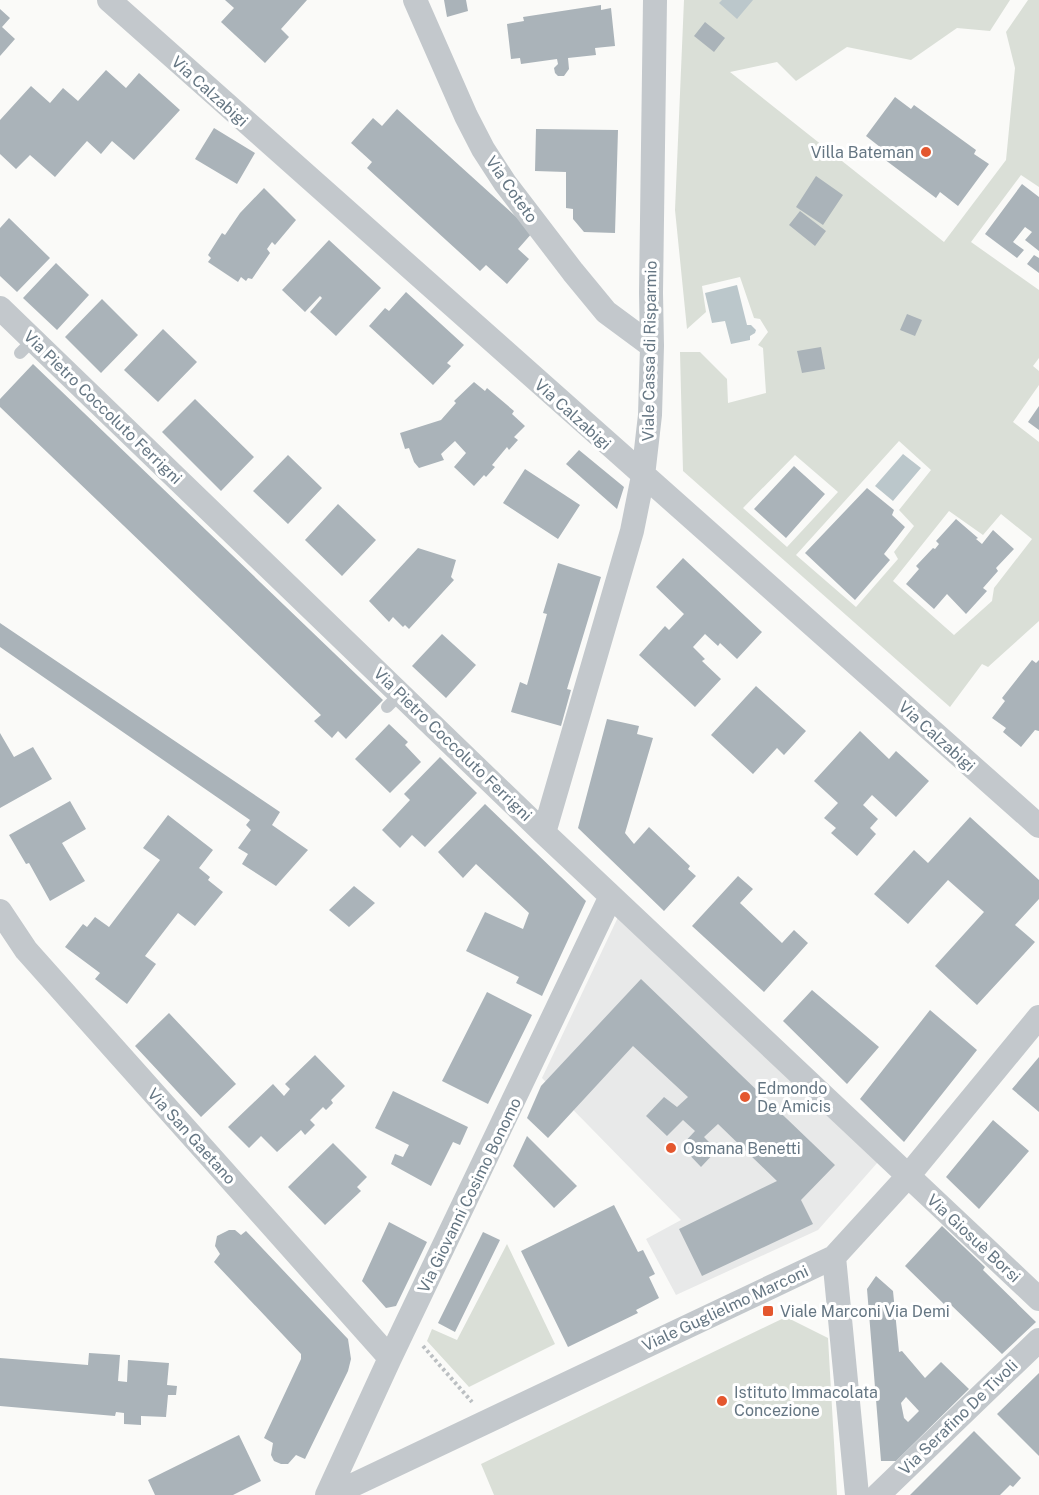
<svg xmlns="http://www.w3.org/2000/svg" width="1039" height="1495" font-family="'Public Sans',sans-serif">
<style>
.built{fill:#e8e9e9}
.green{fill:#dadfd7;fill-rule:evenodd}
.water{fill:#bbc7cb}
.building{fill:#aab3b9;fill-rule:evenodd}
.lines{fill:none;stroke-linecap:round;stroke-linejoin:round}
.path{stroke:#bbbfc2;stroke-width:4;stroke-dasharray:3 3;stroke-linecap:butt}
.service{stroke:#c3c8cc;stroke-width:12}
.minor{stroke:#c3c8cc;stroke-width:24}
.poi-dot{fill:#e4572e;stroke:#fff;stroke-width:2}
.labels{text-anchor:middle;stroke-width:6;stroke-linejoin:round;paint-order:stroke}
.street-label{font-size:16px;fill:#657683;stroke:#fff}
.poi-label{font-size:16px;fill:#657683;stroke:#fff;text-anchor:start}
</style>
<rect width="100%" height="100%" fill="#fafaf8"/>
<path class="built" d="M619,915L878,1162L818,1230L676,1295L646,1239L681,1220L542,1078Z"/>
<path class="green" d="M684,0H1010L990,31L957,28L911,60L847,47L796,81L777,62L730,72L944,242L1006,160L1015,68L1006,32L1028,0H1039V187L1021,175L971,242L1039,290V358L1033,366L1039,371V385L1013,422L1039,442V621L988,667L982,664L950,707L683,471L680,352H700L727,379L728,403L766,393L763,348L758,345L768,332L760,319L754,318L740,277L702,286L706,312L687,329L675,210ZM899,441L931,470L899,510L914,526L894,552L898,559L856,607L796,555ZM795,455L838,492L787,547L743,508ZM949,511L983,535L1001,514L1032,539L994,588L992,601L954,635L893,581Z
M507,1244L555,1344L469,1387L427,1341L432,1329L457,1340Z
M786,1317L828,1338L837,1495H494L481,1464Z"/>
<path class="water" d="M722,0H753L737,19L719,3Z
M737,285L747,325H751L756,330L755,333L750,336V340L731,344L725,321L712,323L705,293Z
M903,454L921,468L893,501L875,486Z"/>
<path class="building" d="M225,0H307L281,29L289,37L265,63L221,22L234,8Z
M444,0H466L468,11L447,17Z
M601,5V10L611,8L615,46L595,48L596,55L568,58L569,69L564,76H558L555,73L554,68L558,64L557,59L521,64L520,58L511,59L507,24L524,21L523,17Z
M0,9L10,18L2,27L15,39L0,56Z
M705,22L725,38L714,52L694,36Z
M106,70L126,88L139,73L180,110L134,160L112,141L101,154L87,141L55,177L30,155L16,169L0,154V120L31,86L50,103L63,88L78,101Z
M895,97L911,109L914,105L976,150L974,154L989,164L958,206L940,192L936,198L876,153L880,147L866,136Z
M397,109L533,232L518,249L529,259L507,284L486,265L480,271L367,168L372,162L351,143L373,118L382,126Z
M214,128L255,153L237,184L195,159Z
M536,129L618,130L615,233L584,232L573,219V209L566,208V172L535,171Z
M816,176L843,195L823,225L796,207Z
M1022,184L1039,197V251L1025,240L1032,232L1025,227L1013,242L1024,250L1017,258L985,234Z
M264,188L296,220L275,245L272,242L267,249L270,253L252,279L248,278L246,281L241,277L238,282L208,262L211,258L208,255L222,233L225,235L240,213Z
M800,211L826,231L815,246L789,225Z
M9,218L50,258L17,292L0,276V228Z
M329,240L381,288L336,336L310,312L322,298L320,296L305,312L282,290Z
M1034,255L1039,258V273L1027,264Z
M56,263L89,295L57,330L23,298Z
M406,292L464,345L447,363L451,366L433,385L369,326L385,308L389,311Z
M102,299L138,335L101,373L65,337Z
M907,314L922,320L915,336L900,330Z
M163,329L197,362L158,402L124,370Z
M821,347L825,369L802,373L797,351Z
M33,364L383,700L346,739L338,731L332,738L314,721L321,715L0,407V399Z
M474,382L485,391L487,388L514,411L512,414L525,426L514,437L518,440L509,450L507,447L492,465L495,467L486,477L484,475L474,486L454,467L466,453L455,441L441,454L444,460L419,468L414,462L409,448L405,449L400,433L441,420L456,403L454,401Z
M195,399L254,457L221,491L162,432Z
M1039,406V430L1028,422Z
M579,450L624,487L617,509L566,464Z
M288,455L322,488L288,524L253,491Z
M794,466L825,494L786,538L754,509Z
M525,469L580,505L558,539L503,503Z
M867,488L894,510L892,515L905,527L884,554L890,560L855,600L805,553Z
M338,504L376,540L342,576L305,540Z
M956,519L978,538L976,539L982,544L993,530L1014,549L996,568L998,571L983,588L987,591L966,614L947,594L934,609L906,584L919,569L916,566L933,548L935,549L939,544L936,541Z
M418,548L456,560L451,577L454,580L409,629L405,625L403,627L393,617L389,622L369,601Z
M683,558L762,632L737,659L720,643L718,646L705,634L693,647L705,659L702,661L721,679L695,707L639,655L665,626L669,630L684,614L656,587Z
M558,563L601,577L567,689L571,690L561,726L511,712L520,682L527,685L547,614L543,613Z
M0,623L280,812L272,825L308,850L276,886L242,864L248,854L238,848L251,830L246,825L250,820L0,647Z
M442,634L476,665L446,698L412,666Z
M1032,660L1036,663L1039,660V731L1035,730L1021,747L1003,732L1006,728L992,718L1005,701L1002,698Z
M756,686L806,731L784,755L777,748L753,774L711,735Z
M607,719L639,726L637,734L653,738L625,833L634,844L649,827L690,866L688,869L696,876L664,911L578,828Z
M389,724L408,742L405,745L421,762L390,793L355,759Z
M860,731L889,759L896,751L929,781L896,817L872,795L863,805L878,819L870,828L876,834L857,856L831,833L836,828L824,818L838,803L814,781Z
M0,733L14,757L33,747L52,779L0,808Z
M440,757L477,793L425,847L412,835L400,848L382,830L410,800L404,794Z
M70,801L86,829L62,843L85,881L50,901L29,863L26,864L9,835Z
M485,804L586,901L542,996L516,983L519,977L466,951L485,912L523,929L529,913L476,864L463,878L438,852Z
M168,815L213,850L199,868L210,877L208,880L223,892L195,926L178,913L145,956L156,964L127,1004L95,979L100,973L65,947L83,924L87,927L95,917L109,927L160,860L143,848Z
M970,817L1039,880V899L1015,925L1035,942L977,1005L935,966L984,912L948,880L908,924L874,894L914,850L928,863Z
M738,876L753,889L740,903L782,943L794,930L808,943L764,992L692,926Z
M354,886L375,903L349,927L329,910Z
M641,979L835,1165L801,1200L813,1224L702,1276L679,1229L777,1181L718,1124L704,1137L717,1150L701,1167L681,1146L695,1131L683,1120L667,1136L646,1116L664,1097L677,1107L688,1097L633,1046L548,1138L527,1118L541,1086Z
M812,990L879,1047L847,1084L783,1021Z
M487,992L532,1015L488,1104L442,1081Z
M930,1010L977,1050L904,1142L860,1099Z
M169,1013L236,1084L201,1117L135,1046Z
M315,1055L345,1086L331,1100L333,1103L326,1110L323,1107L310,1120L315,1125L305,1135L301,1130L277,1152L261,1136L249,1148L228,1127L273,1084L284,1096L290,1089L285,1084Z
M1039,1057V1112L1012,1089Z
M393,1091L468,1127L460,1145L453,1142L431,1186L391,1164L395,1154L403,1157L409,1145L375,1128Z
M993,1120L1029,1151L979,1209L946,1177Z
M527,1136L577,1186L554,1208L513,1166Z
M333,1143L367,1177L357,1187L361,1191L325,1225L288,1187Z
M614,1205L638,1252L643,1250L655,1274L649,1277L659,1298L636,1310L638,1313L568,1347L521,1251Z
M389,1222L427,1242L396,1306L386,1308L362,1281Z
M942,1226L985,1267L983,1270L1036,1322L1002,1354L950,1304L947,1307L905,1266Z
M229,1230H235L241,1235L246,1231L348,1339L351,1359L348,1371L305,1459L296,1455L288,1464H281L274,1461L271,1455L273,1443L264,1438L301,1359V1354L214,1262L220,1254L215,1246L217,1236Z
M483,1232L500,1240L455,1332L438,1323Z
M876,1276L893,1291L899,1352L902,1351L925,1378L941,1362L969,1389L896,1461H881L867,1289ZM906,1397L919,1411L908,1422L904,1418L901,1403Z
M89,1353L120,1355L118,1381L127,1382L128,1360L169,1363L167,1385L177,1386L176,1395H168L166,1417L141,1416V1425L124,1424V1413L116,1412L115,1416L0,1406V1358L88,1365Z
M1039,1373V1456L997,1414Z
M974,1431L1021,1478L1013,1487L1010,1485L1000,1495H910Z
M239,1435L261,1481L233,1495H155L148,1480Z"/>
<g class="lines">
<path class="path" d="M423,1346L472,1402"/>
<path class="service" d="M20,353L33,340
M387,707L401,693"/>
<path class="minor" d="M109,0L1039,826
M415,0L466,116L483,149L505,183L573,272L606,312L652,346
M0,308L544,833L1039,1299
M544,833L632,531L643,476L650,415L652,346L651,293L655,0
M0,911L26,950L390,1358
M834,1257L857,1495
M327,1495L390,1358L611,896
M332,1495L834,1257L908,1176L1039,1017
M878,1495L1039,1340"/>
</g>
<g class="poi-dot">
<circle cx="926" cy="152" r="6"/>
<circle cx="745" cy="1097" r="6"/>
<circle cx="671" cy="1148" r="6"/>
<rect x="762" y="1305" width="12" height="12" rx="3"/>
<circle cx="722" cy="1401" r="6"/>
</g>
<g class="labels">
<g class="street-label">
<text transform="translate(210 91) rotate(42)" y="6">Via Calzabigi</text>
<text transform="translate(512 189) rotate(55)" y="6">Via Coteto</text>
<text transform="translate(649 351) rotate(-89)" y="6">Viale Cassa di Risparmio</text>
<text transform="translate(103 407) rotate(44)" y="6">Via Pietro Coccoluto Ferrigni</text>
<text transform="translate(573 414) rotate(42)" y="6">Via Calzabigi</text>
<text transform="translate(937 736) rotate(42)" y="6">Via Calzabigi</text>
<text transform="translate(453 744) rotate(44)" y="6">Via Pietro Coccoluto Ferrigni</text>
<text transform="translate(192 1136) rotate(48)" y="6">Via San Gaetano</text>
<text transform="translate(469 1195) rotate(-64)" y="6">Via Giovanni Cosimo Bonomo</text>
<text transform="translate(974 1238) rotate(43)" y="6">Via Giosuè Borsi</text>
<text transform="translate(725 1308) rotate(-25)" y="6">Viale Guglielmo Marconi</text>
<text transform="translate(958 1417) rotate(-44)" y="6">Via Serafino De Tivoli</text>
</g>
<g class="poi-label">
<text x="914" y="158" text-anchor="end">Villa Bateman</text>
<text x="757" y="1094">Edmondo<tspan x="757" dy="18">De Amicis</tspan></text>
<text x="683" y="1154">Osmana Benetti</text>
<text x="780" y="1317">Viale Marconi Via Demi</text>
<text x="734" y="1398">Istituto Immacolata<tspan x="734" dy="18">Concezione</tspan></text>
</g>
</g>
</svg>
